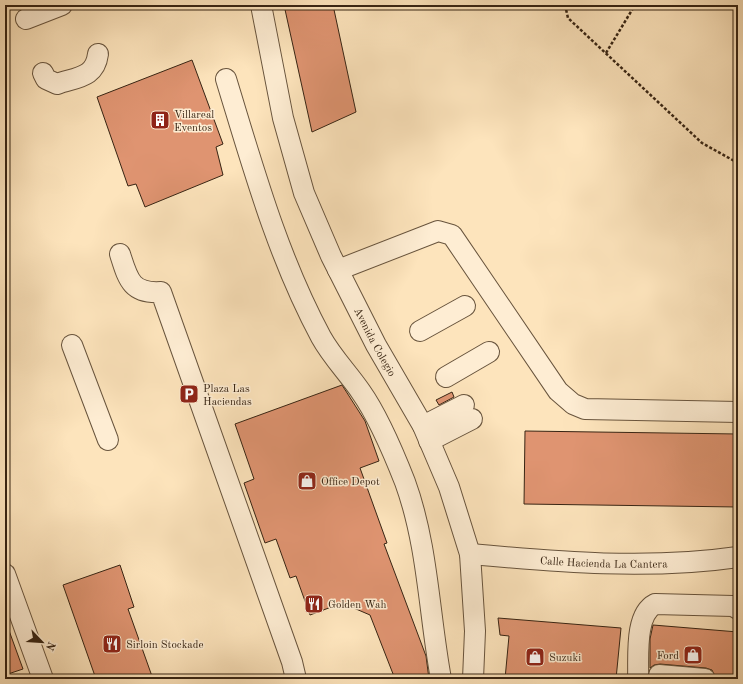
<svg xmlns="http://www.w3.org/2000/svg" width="743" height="684" font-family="'Old Standard TT',serif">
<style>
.building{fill:#df9471;stroke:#372413}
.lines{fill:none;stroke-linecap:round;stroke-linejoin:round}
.minor-casing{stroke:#68543d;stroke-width:22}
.path{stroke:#372413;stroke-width:2.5;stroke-dasharray:3 2;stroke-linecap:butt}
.minor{stroke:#feedd3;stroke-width:20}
.labels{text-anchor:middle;stroke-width:3;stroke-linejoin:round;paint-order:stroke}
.poi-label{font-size:11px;fill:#372413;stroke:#feedd3;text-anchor:start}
.street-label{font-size:11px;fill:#372413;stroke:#feedd3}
</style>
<rect width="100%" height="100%" fill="#fde4bc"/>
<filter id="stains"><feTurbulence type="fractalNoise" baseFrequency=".005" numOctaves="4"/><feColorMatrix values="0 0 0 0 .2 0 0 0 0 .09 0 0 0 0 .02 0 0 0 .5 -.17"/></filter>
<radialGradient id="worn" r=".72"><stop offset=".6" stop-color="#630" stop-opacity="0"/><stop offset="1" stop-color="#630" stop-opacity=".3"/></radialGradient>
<path class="building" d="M284,5H333L356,112L312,132Z
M192,60L223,144L216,147L223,175L145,207L136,184L128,186L97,97Z
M342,385L365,421L379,461L360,468L387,543L384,544L426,656L429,679H395L370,615L342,603L310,615L296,576L290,578L276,539L265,543L244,483L254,479L235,424Z
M452,392L454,397L439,405L436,400Z
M525,431L738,434V507L524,504Z
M120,565L134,607L128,609L153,679H96L63,585Z
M498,618L621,628L616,679H505L509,636L500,635Z
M7,625L23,669L5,675V626Z
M653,625L738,632V679H716L712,670L706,668L660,664L654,665L650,668V639Z"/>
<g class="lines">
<defs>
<g id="minor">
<path id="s1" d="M261,5L283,118L304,193L331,256L376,345L423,426L449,487L470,554L475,631L473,679"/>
<path d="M26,19L62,5"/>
<path d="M43,73L46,79L57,84C77,77 95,78 98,54"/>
<path d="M226,79C253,167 277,255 321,337C332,357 348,373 361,392C378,416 394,454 405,482C428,545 429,614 441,679"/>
<path d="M120,254C128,279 131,294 161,292L292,662L296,679"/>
<path d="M338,270L438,231L452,235L558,391L573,404L585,409L738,412"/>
<path d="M420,331L465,306"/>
<path d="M72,345L108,440"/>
<path d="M446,377L489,352"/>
<path d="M423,426L464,405"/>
<path d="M429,441L472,419"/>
<path id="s2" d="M470,554C559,562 648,570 738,557"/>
<path d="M5,574L43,679"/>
<path d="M659,675L705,679"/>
<path d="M638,679C639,658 634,615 655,604L733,606L738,609"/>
</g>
</defs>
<use href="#minor" class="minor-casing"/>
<path class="path" d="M565,5L568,18L702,143L738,163
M606,53L635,5"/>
<use href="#minor" class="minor"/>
</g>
<defs>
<symbol id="building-square" viewBox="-11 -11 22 22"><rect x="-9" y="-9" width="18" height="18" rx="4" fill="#8f2418" stroke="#feedd3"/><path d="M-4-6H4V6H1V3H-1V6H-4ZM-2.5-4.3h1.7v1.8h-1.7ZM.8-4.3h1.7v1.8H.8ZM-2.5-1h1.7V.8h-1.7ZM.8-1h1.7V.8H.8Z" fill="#fff"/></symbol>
<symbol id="parking-square" viewBox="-11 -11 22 22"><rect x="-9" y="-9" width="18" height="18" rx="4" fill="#8f2418" stroke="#feedd3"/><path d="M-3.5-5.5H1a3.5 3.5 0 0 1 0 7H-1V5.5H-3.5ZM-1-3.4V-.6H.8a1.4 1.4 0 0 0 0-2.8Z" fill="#fff"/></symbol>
<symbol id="shop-square" viewBox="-11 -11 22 22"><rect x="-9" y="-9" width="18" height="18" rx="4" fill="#8f2418" stroke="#feedd3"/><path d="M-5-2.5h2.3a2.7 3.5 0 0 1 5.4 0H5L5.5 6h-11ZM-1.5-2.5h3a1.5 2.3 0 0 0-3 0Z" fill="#fff"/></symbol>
<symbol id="restaurant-square" viewBox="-11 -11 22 22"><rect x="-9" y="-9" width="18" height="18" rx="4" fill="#8f2418" stroke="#feedd3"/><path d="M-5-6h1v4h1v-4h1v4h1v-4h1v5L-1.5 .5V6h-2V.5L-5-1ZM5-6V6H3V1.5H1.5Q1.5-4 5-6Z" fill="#fff"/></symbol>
</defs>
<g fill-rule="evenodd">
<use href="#building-square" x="149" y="109" width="22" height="22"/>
<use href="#parking-square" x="178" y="383" width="22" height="22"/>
<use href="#shop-square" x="296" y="470" width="22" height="22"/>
<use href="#restaurant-square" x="303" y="593" width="22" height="22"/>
<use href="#restaurant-square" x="101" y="633" width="22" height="22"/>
<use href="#shop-square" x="682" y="644" width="22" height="22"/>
<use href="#shop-square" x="524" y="646" width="22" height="22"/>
</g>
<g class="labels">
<g class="poi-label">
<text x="174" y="118">Villareal<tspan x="174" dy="13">Eventos</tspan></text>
<text x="203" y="392">Plaza Las<tspan x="203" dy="13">Haciendas</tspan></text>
<text x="321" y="485">Office Depot</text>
<text x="328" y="608">Golden Wah</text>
<text x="126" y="648">Sirloin Stockade</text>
<text x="679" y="659" text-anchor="end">Ford</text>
<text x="549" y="661">Suzuki</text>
</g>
<g class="street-label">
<text dy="4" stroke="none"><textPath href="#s1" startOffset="358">Avenida Colegio</textPath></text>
<text dy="4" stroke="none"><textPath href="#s2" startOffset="134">Calle Hacienda La Cantera</textPath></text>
</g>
</g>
<rect width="743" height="684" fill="none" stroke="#fde4bc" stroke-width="20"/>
<rect x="6" y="6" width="731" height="672" fill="none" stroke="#372413" stroke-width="2"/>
<rect x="10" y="10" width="723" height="664" fill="none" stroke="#372413"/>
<g transform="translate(42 642) rotate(115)" stroke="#feedd3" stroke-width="3" paint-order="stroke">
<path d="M0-3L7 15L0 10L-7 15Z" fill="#372413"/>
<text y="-6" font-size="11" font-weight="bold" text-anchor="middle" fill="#372413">N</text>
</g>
<rect width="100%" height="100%" filter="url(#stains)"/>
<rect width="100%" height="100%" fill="url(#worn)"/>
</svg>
